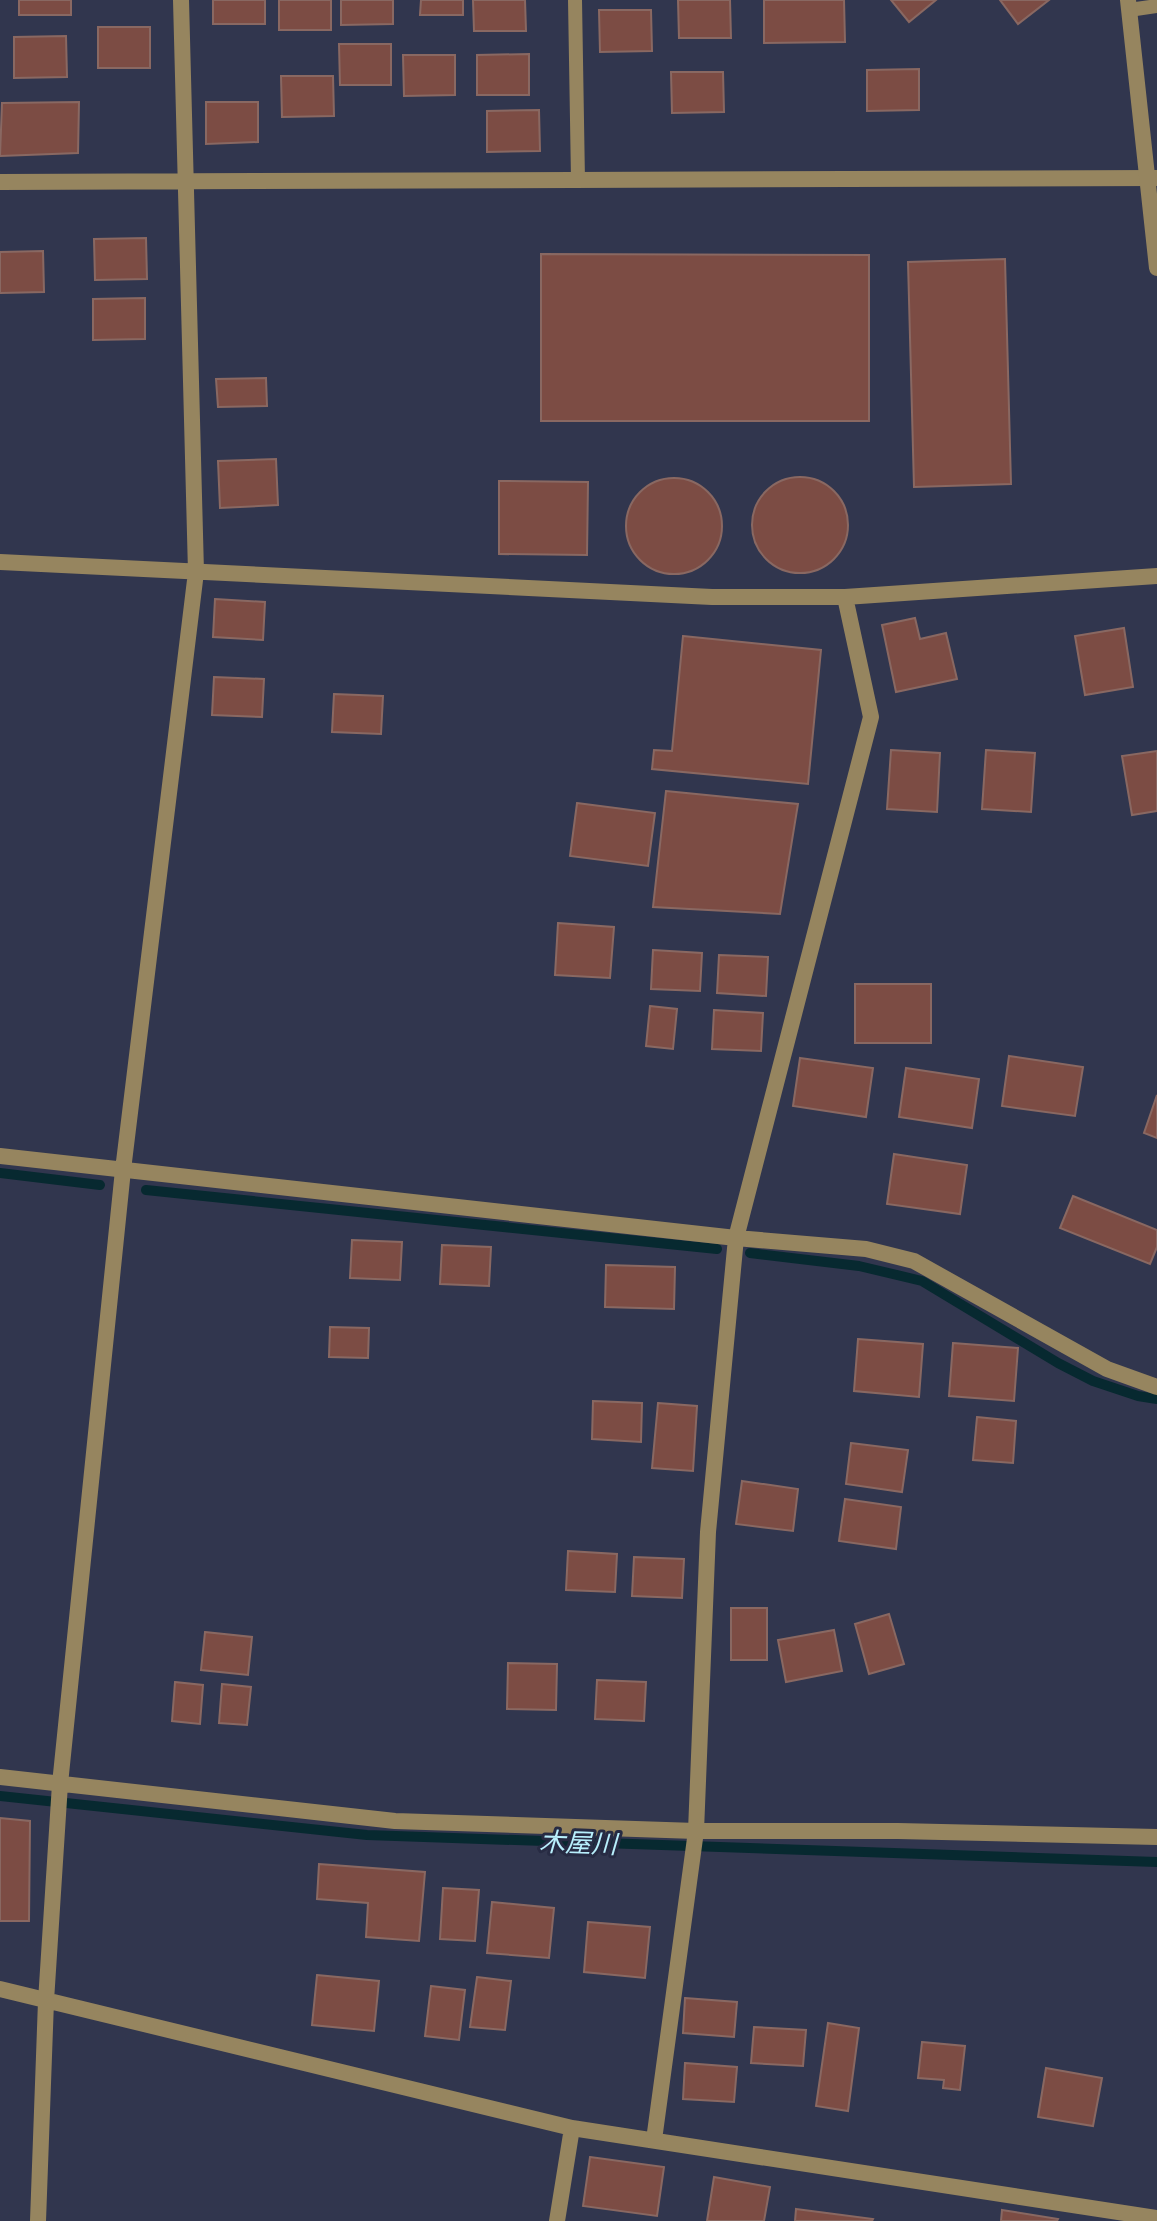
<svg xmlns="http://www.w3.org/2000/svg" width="1157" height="2221" font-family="'Space Grotesk','Noto Sans JP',sans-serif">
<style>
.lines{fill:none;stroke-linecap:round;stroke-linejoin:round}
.stream{stroke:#072930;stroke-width:10}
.building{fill:#7c4c44;stroke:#896862;stroke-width:2}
.service{stroke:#96855f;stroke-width:14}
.minor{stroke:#96855f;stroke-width:16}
.tertiary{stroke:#96855f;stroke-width:16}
.labels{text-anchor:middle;stroke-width:6;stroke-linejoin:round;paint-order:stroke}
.water-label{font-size:26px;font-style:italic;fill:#b8effc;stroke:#272b43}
</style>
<rect width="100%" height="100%" fill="#31364e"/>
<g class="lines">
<path class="stream" d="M0,1173L100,1185
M146,1190L717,1249
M750,1253L859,1266L922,1281L1058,1363L1093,1381L1138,1396L1157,1399
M0,1796L367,1835L1157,1862"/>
</g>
<path class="building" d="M19,0H71V15H19Z
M213,0H265V24H213Z
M279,0H331V30H279Z
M341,0H393V24L341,25Z
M421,0H463V15H420Z
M473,0H525L526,31H474Z
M678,0H730L731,38H679Z
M764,0H844L845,42L764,43Z
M891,0H936L909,22Z
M1000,0H1049L1018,24Z
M599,10H651L652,51L600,52Z
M98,27H150V68H98Z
M66,36L67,77L14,78V37Z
M339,44H391V85H340Z
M529,54V95H477V55Z
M403,55H455V95L404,96Z
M919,69V110L867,111V70Z
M671,72H723L724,112L672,113Z
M281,76H333L334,116L282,117Z
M79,102L78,153L0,156L2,103Z
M206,102H258V142L206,144Z
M539,110L540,151L487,152V111Z
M146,238L147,279L95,280L94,239Z
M43,251L44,292L0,293V252Z
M541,254L869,255V421H541Z
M1005,259L1011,484L914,487L908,262Z
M145,298V339L93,340V299Z
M266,378L267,406L218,407L216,379Z
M276,459L278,505L220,508L218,461Z
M752 525a48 48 0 1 1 96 0a48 48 0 1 1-96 0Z
M626 526a48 48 0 1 1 96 0a48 48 0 1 1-96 0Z
M499,481L588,482L587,555L499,554Z
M215,599L265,602L263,640L213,637Z
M915,618L920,639L946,633L957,679L896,692L882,625Z
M1124,628L1133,687L1085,695L1075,636Z
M683,636L821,650L808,784L652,769L654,750L672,751Z
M214,677L264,679L262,717L212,715Z
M334,694L383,696L381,734L332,732Z
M891,750L940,753L937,812L887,809Z
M986,750L1035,753L1031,812L982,809Z
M1157,751V811L1132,815L1122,756Z
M666,791L798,804L780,914L653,907Z
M577,803L655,813L648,866L570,856Z
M558,923L614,927L610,978L555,975Z
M653,950L702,953L700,991L651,989Z
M719,955L768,957L766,996L717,993Z
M855,984H931V1043H855Z
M650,1006L677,1009L673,1049L646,1046Z
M714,1010L763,1013L761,1051L712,1049Z
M1009,1056L1083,1067L1075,1116L1002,1106Z
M800,1058L873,1068L866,1117L793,1106Z
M906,1068L979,1079L972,1128L899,1117Z
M1157,1095V1138L1144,1133Z
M894,1154L967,1165L960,1214L887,1204Z
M1073,1196L1157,1230V1247L1150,1264L1060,1228Z
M352,1240L402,1242L400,1280L350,1278Z
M442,1245L491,1247L489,1286L440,1284Z
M606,1265L675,1267L674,1309L605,1307Z
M330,1327L369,1328L368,1358L329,1357Z
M858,1339L923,1344L919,1397L854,1391Z
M953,1343L1018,1348L1014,1401L949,1396Z
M593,1401L642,1403L641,1442L592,1439Z
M658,1403L697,1406L693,1471L652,1468Z
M977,1417L1016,1421L1013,1463L973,1460Z
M851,1443L908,1450L902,1492L846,1484Z
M742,1481L798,1489L793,1531L736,1524Z
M845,1499L901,1507L896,1549L839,1541Z
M568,1551L617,1554L615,1592L566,1590Z
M634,1557L684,1559L682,1598L632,1596Z
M731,1608H767V1660H731Z
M889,1614L904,1664L869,1674L855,1624Z
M834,1630L842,1671L786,1682L778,1640Z
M205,1632L252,1637L248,1675L201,1670Z
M508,1663L557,1664L556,1710L507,1709Z
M597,1680L646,1682L644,1721L595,1719Z
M175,1682L203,1685L200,1724L172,1721Z
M222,1684L251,1687L247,1725L219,1723Z
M0,1818L30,1821L29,1921H0Z
M319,1864L425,1872L419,1941L366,1937L368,1903L317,1899Z
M443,1888L479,1890L475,1941L440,1939Z
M492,1902L554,1908L549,1958L487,1953Z
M588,1922L650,1927L645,1978L584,1972Z
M317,1975L379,1981L374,2031L312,2025Z
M477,1977L511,1981L505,2030L470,2027Z
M431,1986L465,1990L459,2040L425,2036Z
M685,1998L737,2002L734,2037L683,2033Z
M828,2023L859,2028L848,2111L816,2106Z
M754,2027L806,2030L803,2066L751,2063Z
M922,2042L965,2046L960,2090L943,2088L944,2080L918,2078Z
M685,2063L737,2067L734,2102L683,2099Z
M1046,2068L1102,2078L1093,2126L1038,2117Z
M590,2157L664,2167L657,2216L583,2206Z
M714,2177L770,2187L764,2221H707Z
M796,2209L873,2219L872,2221H795Z
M1002,2210L1058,2219L1057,2221H1001Z"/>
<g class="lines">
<path class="service" d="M575,0L578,180
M1129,10L1157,6"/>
<path class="minor" d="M0,182L1157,178
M0,562L712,597H845L1157,576
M0,1156L736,1238L866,1249L914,1261L1107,1369L1157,1387
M0,1777L395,1821L696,1831H898L1157,1837
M0,1989L572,2128L1157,2218
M654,2140L696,1831L708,1532L736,1238L871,717L845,597
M38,2221L46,2001L60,1784L123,1170L196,572L181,0
M557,2221L572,2128"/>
<path class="tertiary" d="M1128,0L1157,268"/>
</g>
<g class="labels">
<g class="water-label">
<text transform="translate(578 1843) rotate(2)" y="9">木屋川</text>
</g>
</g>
</svg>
